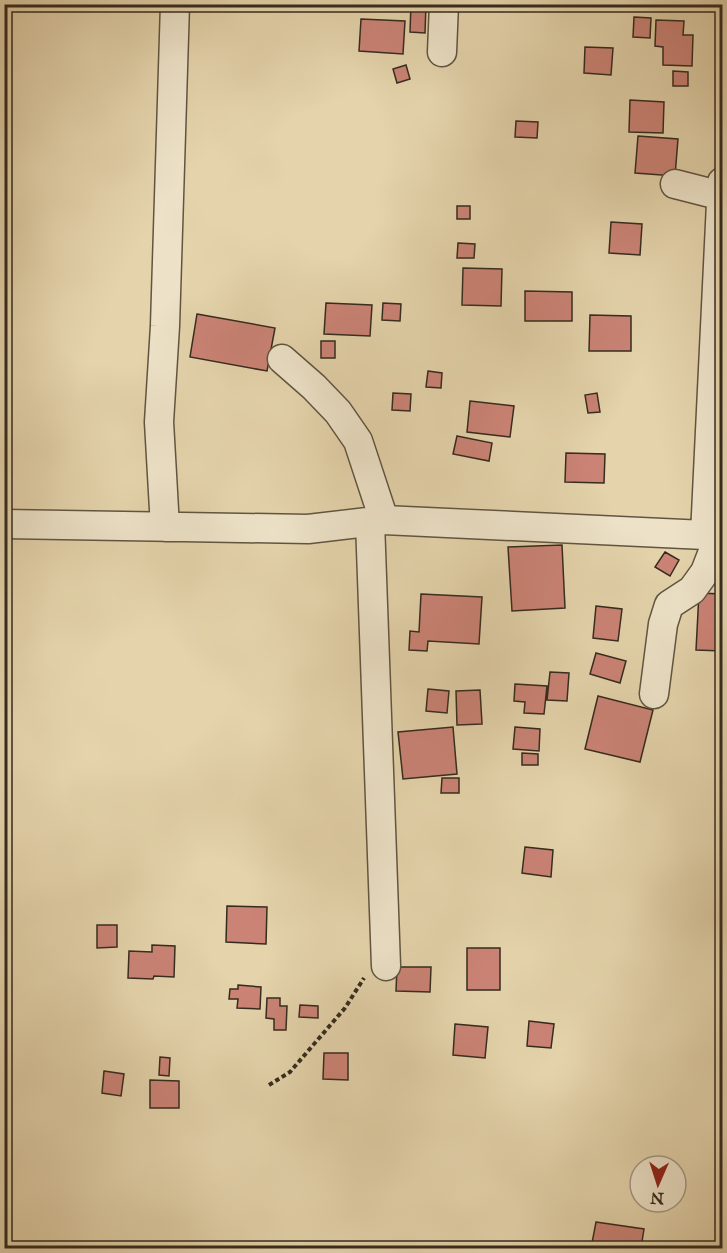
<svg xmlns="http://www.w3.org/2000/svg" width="727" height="1253" font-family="'IM FELL Great Primer',serif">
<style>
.building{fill:#cb8376;stroke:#352b1e;stroke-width:1.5}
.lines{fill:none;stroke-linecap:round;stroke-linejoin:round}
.minor-casing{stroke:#615541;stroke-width:31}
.path{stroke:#352b1e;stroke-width:4;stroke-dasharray:4.5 3;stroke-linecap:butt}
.minor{stroke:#ede2c8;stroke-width:28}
</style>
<rect width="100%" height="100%" fill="#e4d3ab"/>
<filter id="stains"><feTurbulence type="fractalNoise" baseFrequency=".00333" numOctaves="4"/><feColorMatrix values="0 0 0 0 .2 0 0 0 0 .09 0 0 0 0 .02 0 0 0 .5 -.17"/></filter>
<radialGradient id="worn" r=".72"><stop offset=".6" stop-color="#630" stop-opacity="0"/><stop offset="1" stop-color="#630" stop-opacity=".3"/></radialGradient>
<path class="building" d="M411,4H426L425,33L410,32Z
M605,4H657L656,9Z
M634,17L651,18L650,38L633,37Z
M361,19L405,21L403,54L359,51Z
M656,20L684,21L683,35H693L692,66L663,65V47L655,46Z
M585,47L613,48L611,75L584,73Z
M406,65L410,79L397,83L393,69Z
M673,71L688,72V86H673Z
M630,100L664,102L663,133L629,132Z
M516,121L538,122L537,138L515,137Z
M638,136L678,139L675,176L635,173Z
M457,206H470V219H457Z
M611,222L642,224L640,255L609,253Z
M458,243L475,244L474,258H457Z
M463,268L502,269L501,306L462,305Z
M525,291L572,292V321H525Z
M326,303L372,305L370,336L324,334Z
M383,303L401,304L400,321L382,320Z
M197,314L275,328L267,371L190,357Z
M590,315L631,316V351H589Z
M321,341H335V358H321Z
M428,371L442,373L441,388L426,387Z
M393,393L411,394L410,411L392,410Z
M597,393L600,412L588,413L585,395Z
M470,401L514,406L510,437L467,432Z
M457,436L492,443L489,461L453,454Z
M566,453L605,454L604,483L565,482Z
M562,545L565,608L512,611L508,547Z
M665,552L679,560L670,576L655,567Z
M699,593L722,594V651L696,650Z
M421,594L482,597L479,644L428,641L427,651L409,650L410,631L419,632Z
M596,606L622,609L618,641L593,638Z
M596,653L626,661L620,683L590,674Z
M550,672L569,673L567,701L547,700Z
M515,684L547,686L544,714L524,713L525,702L514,701Z
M428,689L449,691L447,713L426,711Z
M480,690L482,724L457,725L456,691Z
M598,696L653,710L640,762L585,749Z
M453,727L457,774L403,779L398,732Z
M515,727L540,729L539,751L513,749Z
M522,753L538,754V765H522Z
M442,778H459V793H441Z
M525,847L553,850L551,877L522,873Z
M227,906L267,907L266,944L226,942Z
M97,925H117V947L97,948Z
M152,945L175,946L174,977L154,976L153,979L128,978L129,951L152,952Z
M467,948H500V990H467Z
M397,967H431L430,992L396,991Z
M238,985L261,987L260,1009L237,1008L238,999H229L230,989H238Z
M267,998H280V1006H287L286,1030H274V1019L266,1018Z
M300,1005L318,1006V1018L299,1017Z
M529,1021L554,1024L551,1048L527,1046Z
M455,1024L488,1027L485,1058L453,1055Z
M324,1053H348V1080L323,1079Z
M160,1057L170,1058L169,1076L159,1075Z
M104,1071L124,1074L121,1096L102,1093Z
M150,1080L179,1081V1108H150Z
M596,1222L644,1229L641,1248H591Z
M717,1244L718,1248H703V1245Z"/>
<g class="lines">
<defs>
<path id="minor" d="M442,52L444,4
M675,184L722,196
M282,359L314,387L338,412L358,441L384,520
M370,522L386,966
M4,524L308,529L384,520L705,535L722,528
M165,527L159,422L165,326L175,4
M705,535L722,182
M654,694L663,624L669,605L692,590L705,572L722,528"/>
</defs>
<use href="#minor" class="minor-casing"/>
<path class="path" d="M269,1085L290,1072L345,1008L364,978"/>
<use href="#minor" class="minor"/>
</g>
<rect width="727" height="1253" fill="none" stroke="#e4d3ab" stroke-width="24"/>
<rect x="6" y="6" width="715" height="1241" fill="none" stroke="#352b1e" stroke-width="3"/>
<rect x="12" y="12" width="703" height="1229" fill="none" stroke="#352b1e" stroke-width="1.5"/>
<g transform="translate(658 1184) rotate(183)"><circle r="28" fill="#ede2c8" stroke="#a39984" stroke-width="1.5"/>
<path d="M0-4.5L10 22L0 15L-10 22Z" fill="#8f2418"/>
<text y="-9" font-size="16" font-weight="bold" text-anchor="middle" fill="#352b1e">N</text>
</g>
<rect width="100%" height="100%" filter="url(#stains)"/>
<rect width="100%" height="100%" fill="url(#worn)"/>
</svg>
